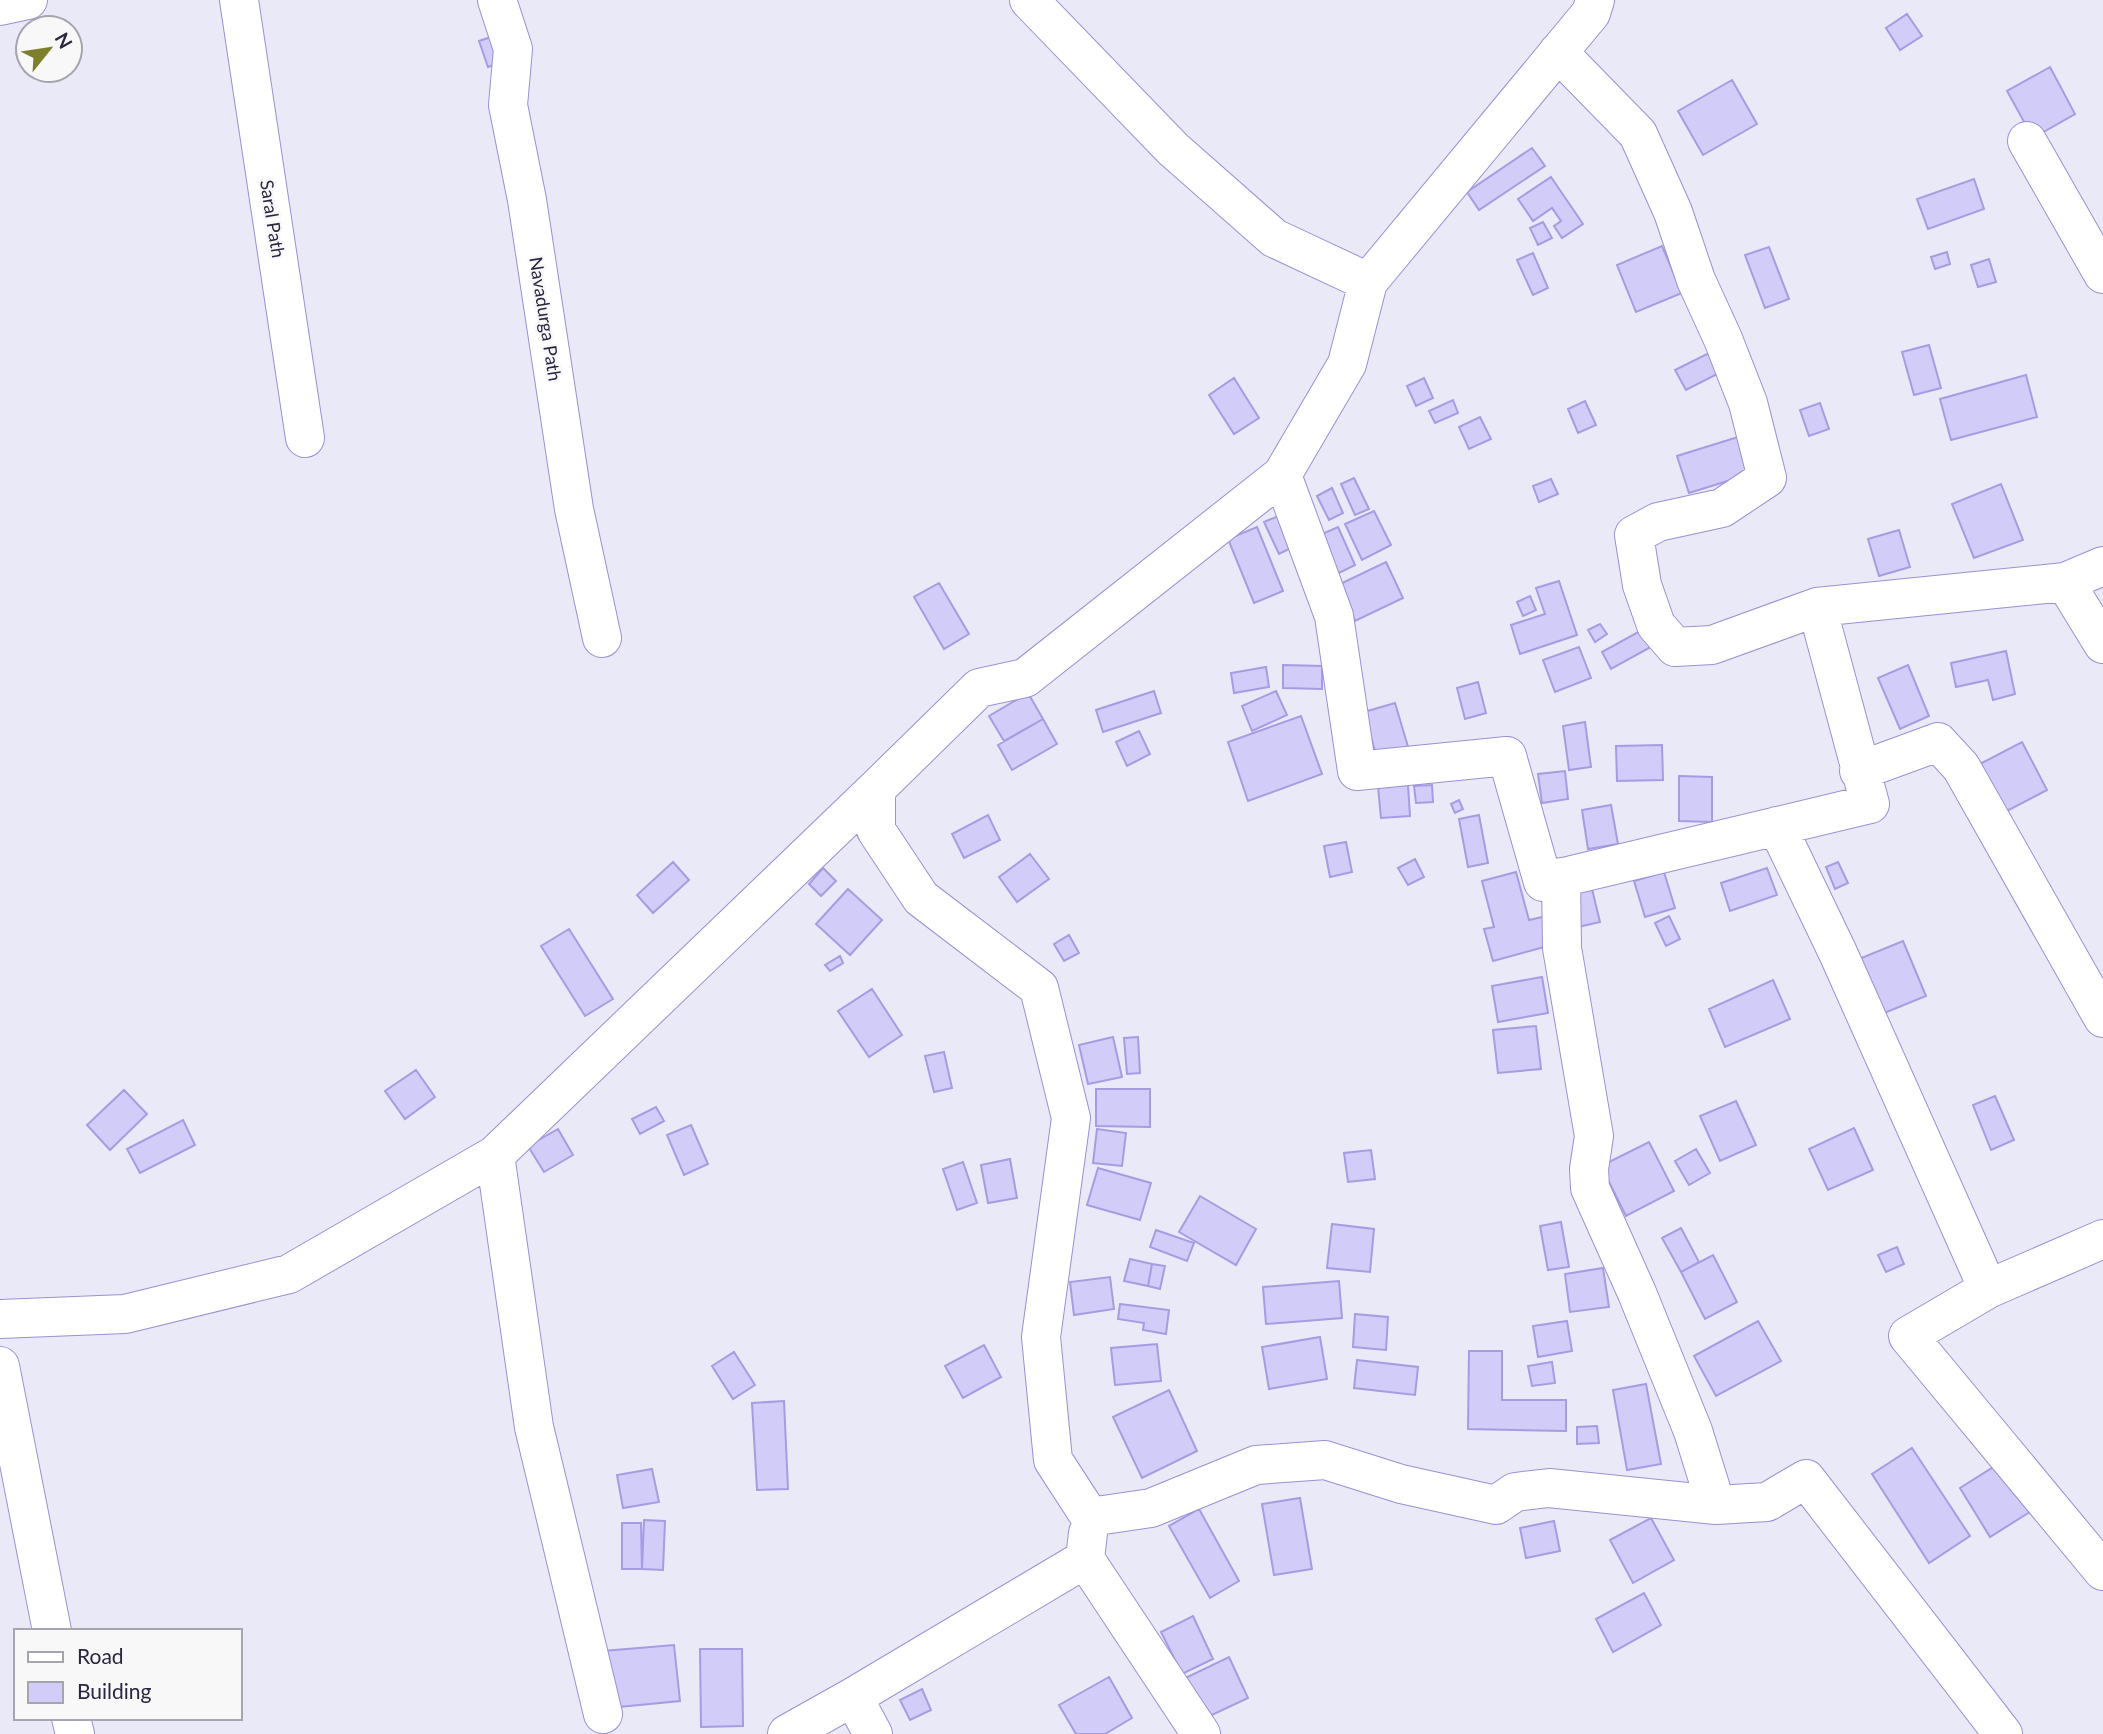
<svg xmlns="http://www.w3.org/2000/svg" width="2103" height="1734" font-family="Lato,sans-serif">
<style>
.building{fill:#d2ccf9;stroke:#a79be2;stroke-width:2}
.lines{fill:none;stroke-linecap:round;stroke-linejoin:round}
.minor-casing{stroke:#9b8fd5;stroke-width:40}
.minor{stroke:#fff;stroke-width:38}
.labels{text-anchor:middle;stroke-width:5;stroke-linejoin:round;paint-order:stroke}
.street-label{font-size:18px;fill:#2a2541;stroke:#f8f8f8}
</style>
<rect width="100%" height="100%" fill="#eae9f8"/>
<path class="building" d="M1907,14L1922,36L1900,50L1886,28Z
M500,34L509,60L488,67L479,41Z
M2050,67L2075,114L2033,138L2007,91Z
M1732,80L1757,124L1703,155L1678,111Z
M1532,148L1545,166L1479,210L1467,192Z
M1551,177L1583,224L1562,238L1554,226L1561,221L1552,208L1533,221L1518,199Z
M1974,179L1984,209L1928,229L1917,199Z
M1543,222L1552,238L1538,245L1530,228Z
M1662,246L1682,293L1636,312L1617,265Z
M1769,247L1789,299L1765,308L1745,255Z
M1947,252L1950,264L1935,269L1931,257Z
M1533,253L1548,288L1533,295L1517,260Z
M1989,259L1996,282L1978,287L1971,265Z
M1929,345L1941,388L1914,395L1902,352Z
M1713,351L1723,371L1686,390L1675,370Z
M2026,375L2037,417L1951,440L1940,399Z
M1234,378L1259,418L1234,434L1209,395Z
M1424,378L1433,398L1416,406L1407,386Z
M1453,400L1458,413L1435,423L1429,411Z
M1585,401L1596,425L1578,433L1568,409Z
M1820,403L1829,429L1809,436L1800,410Z
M1480,417L1491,439L1469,449L1459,427Z
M1738,437L1750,474L1689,493L1677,456Z
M1354,478L1369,509L1355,515L1341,484Z
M1551,479L1558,494L1539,502L1533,486Z
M2001,484L2023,540L1974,558L1952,504Z
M1332,488L1343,513L1329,520L1317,496Z
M1374,511L1391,545L1362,560L1345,524Z
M1281,515L1295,546L1279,554L1264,522Z
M1257,527L1283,591L1254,603L1228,539Z
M1338,527L1355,565L1331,577L1313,538Z
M1899,530L1910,567L1879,576L1868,539Z
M1386,562L1403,598L1355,621L1338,585Z
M1559,581L1577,635L1520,654L1511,625L1545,614L1536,588Z
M939,583L969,634L944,649L914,597Z
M1530,596L1536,610L1523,616L1517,602Z
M1600,624L1607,634L1595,642L1588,630Z
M1649,626L1658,643L1611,669L1602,652Z
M1579,647L1591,678L1555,692L1543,660Z
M2006,651L2015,694L1993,700L1988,680L1956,687L1951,663Z
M1283,665L1322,666V689L1283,688Z
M1908,665L1929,716L1900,729L1878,678Z
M1266,667L1269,687L1234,693L1231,673Z
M1478,682L1486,713L1465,719L1457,688Z
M1154,691L1161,713L1103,732L1096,710Z
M1276,691L1287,715L1252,731L1242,706Z
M1028,693L1043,719L1004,741L989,716Z
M1395,703L1409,750L1377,759L1364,712Z
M1301,716L1322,774L1248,801L1228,742Z
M1043,719L1057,744L1012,770L998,745Z
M1585,722L1591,767L1569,770L1563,726Z
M1139,731L1150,754L1127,766L1116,742Z
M2022,742L2047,790L2005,812L1980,764Z
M1662,745L1663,780L1617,781L1616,746Z
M1565,771L1568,799L1542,803L1538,774Z
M1679,776L1712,777V822L1679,821Z
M1408,785L1410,816L1381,818L1378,787Z
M1432,785L1433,802L1416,803L1414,786Z
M1459,800L1463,809L1455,813L1451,804Z
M1611,805L1618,844L1588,849L1582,810Z
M988,815L1000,840L964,858L952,834Z
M1479,815L1488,863L1468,867L1459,819Z
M1346,842L1352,872L1330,877L1324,846Z
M1030,854L1049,879L1017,902L999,877Z
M1415,859L1424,877L1408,885L1398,868Z
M673,862L689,880L653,913L637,895Z
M1838,862L1848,883L1835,889L1826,867Z
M823,868L836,881L821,896L809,884Z
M1767,868L1777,895L1730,911L1721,883Z
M1516,872L1529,920L1551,915L1559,943L1493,961L1484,929L1494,927L1482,881Z
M1664,872L1675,908L1645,917L1634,881Z
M848,889L882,920L850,955L816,924Z
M1592,889L1600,922L1578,927L1569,895Z
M1669,916L1680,939L1666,946L1655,923Z
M569,929L613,999L585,1016L541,946Z
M1069,935L1079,953L1064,961L1054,944Z
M1903,941L1926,996L1882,1014L1859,959Z
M840,956L843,963L830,971L825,965Z
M1542,977L1548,1013L1498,1022L1492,986Z
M1773,980L1790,1019L1725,1047L1709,1009Z
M872,989L902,1035L869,1057L838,1011Z
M1536,1026L1541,1069L1498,1073L1493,1030Z
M1113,1037L1122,1077L1088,1084L1079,1045Z
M1138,1037L1140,1073L1127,1074L1124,1038Z
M944,1052L952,1088L934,1092L925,1056Z
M416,1070L435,1097L405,1119L385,1091Z
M1096,1089H1150V1127L1096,1126Z
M124,1090L147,1114L110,1150L87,1125Z
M1995,1096L2014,1140L1991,1150L1973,1105Z
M1736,1101L1756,1145L1720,1161L1700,1116Z
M656,1107L664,1121L640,1134L632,1119Z
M183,1120L195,1145L140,1173L127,1149Z
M691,1125L708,1164L684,1175L667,1135Z
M1854,1128L1873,1170L1828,1190L1809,1149Z
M558,1129L573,1155L544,1172L528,1146Z
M1097,1129L1126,1133L1122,1166L1093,1163Z
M1649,1142L1674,1191L1626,1216L1601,1166Z
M1696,1149L1710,1173L1689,1185L1675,1161Z
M1371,1150L1375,1179L1348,1182L1344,1153Z
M1010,1159L1017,1198L988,1203L981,1165Z
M963,1162L977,1203L957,1210L943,1169Z
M1098,1168L1151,1183L1140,1220L1087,1205Z
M1200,1196L1256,1229L1236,1265L1179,1232Z
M1561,1222L1569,1267L1548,1270L1540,1226Z
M1332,1224L1374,1229L1370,1272L1327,1268Z
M1681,1228L1699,1262L1681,1272L1662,1238Z
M1156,1230L1194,1243L1187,1261L1150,1247Z
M1897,1247L1904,1264L1886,1272L1878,1255Z
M1713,1255L1737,1302L1705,1319L1681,1272Z
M1130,1259L1152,1264L1148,1286L1124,1281Z
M1152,1264L1165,1266L1160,1289L1148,1286Z
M1603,1268L1609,1307L1570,1312L1565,1274Z
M1110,1277L1114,1309L1074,1315L1070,1282Z
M1339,1281L1342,1318L1266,1324L1263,1287Z
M1120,1304L1169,1310L1166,1334L1143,1330L1144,1323L1118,1319Z
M1355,1314L1388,1317L1386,1350L1353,1347Z
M1567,1321L1572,1351L1538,1357L1533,1326Z
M1758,1321L1781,1361L1716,1396L1694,1356Z
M1320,1337L1327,1379L1269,1389L1262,1347Z
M1157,1344L1161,1381L1115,1385L1111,1348Z
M984,1345L1001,1377L963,1398L945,1366Z
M1469,1351H1502V1400H1566V1431L1468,1429Z
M734,1352L755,1385L733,1399L712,1366Z
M1357,1360L1418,1367L1415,1395L1354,1388Z
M1552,1362L1555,1383L1532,1386L1528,1366Z
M1646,1384L1661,1464L1627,1470L1613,1390Z
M1169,1390L1197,1451L1142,1478L1113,1417Z
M784,1401L788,1489L757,1490L752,1403Z
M1597,1426L1599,1443L1577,1444V1427Z
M1912,1448L1970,1536L1929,1563L1872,1474Z
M2003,1461L2033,1510L1990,1537L1960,1488Z
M652,1469L659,1502L623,1508L617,1475Z
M1300,1498L1312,1569L1274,1575L1262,1504Z
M1199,1509L1239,1581L1210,1598L1169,1526Z
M1651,1518L1674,1560L1633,1583L1610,1540Z
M644,1520L665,1521L663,1570L642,1569Z
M1554,1521L1560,1551L1526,1558L1520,1528Z
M622,1523H641L642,1569H622Z
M1644,1593L1661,1625L1613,1652L1596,1619Z
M1193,1616L1213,1659L1182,1674L1161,1632Z
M674,1645L680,1701L609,1708L603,1651Z
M700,1649H742L743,1726L701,1727Z
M1229,1657L1248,1698L1195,1723L1177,1682Z
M1109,1677L1132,1718L1105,1734H1076L1059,1705Z
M922,1689L931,1710L910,1720L900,1700Z"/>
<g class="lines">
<defs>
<path id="minor" d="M239,0L305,438
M497,0L513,49L508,105L527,200L574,509L602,638
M1029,0L1173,149L1274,238L1368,282L1347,364L1282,475L1025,678L979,688L876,789V830L921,898L1039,988L1071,1118L1041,1337L1053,1460L1090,1517L1151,1508L1256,1465L1325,1460L1401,1484L1496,1505L1515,1492L1549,1488L1716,1505L1767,1502L1806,1479L2003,1734
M0,6L28,0
M1558,52L1638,134L1673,212L1696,280L1723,339L1748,403L1767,478L1722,508L1658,522L1634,535L1642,585L1656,625L1675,647L1712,645L1817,607L2065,582L2103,566
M2027,141L2103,274
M1368,282L1591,13L1595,0
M1282,475L1334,616L1357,771L1507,756L1543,882L1870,804L1817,607
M2065,582L2103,644
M1859,771L1938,742L1961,767L2103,1018
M1777,826L1838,953L1988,1289
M1561,877L1562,948L1594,1136L1589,1169L1590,1188L1637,1293L1693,1431L1716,1505
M495,1155L534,1427L603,1714
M2103,1239L1988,1289L1908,1336L2103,1571
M0,1319L125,1314L289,1274L495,1155L876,789
M0,1366L52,1631
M1088,1533L1085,1559L1201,1734
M853,1697L1085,1559
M71,1718L75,1734
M787,1734L853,1697L873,1734"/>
</defs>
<use href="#minor" class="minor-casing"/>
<use href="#minor" class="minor"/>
</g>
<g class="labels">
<g class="street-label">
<text transform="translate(272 219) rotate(81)" y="6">Saral Path</text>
<text transform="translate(545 319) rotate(81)" y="6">Navadurga Path</text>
</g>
</g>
<rect x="14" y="1629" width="228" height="91" fill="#f8f8f8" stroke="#a6a4af" stroke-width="2"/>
<rect x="28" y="1652" width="35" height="10" fill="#ffffff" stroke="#a6a4af" stroke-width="2"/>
<text x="77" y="1664" font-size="21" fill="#2a2541">Road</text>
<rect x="28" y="1682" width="35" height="21" fill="#d2ccf9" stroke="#a6a4af" stroke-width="2"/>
<text x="77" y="1699" font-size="21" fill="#2a2541">Building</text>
<g transform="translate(49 49) rotate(60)"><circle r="33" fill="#f8f8f8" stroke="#a6a4af" stroke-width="2"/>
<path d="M0-5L12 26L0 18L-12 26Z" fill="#7d802a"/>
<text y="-10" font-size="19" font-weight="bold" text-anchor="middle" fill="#2a2541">N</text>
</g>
</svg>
